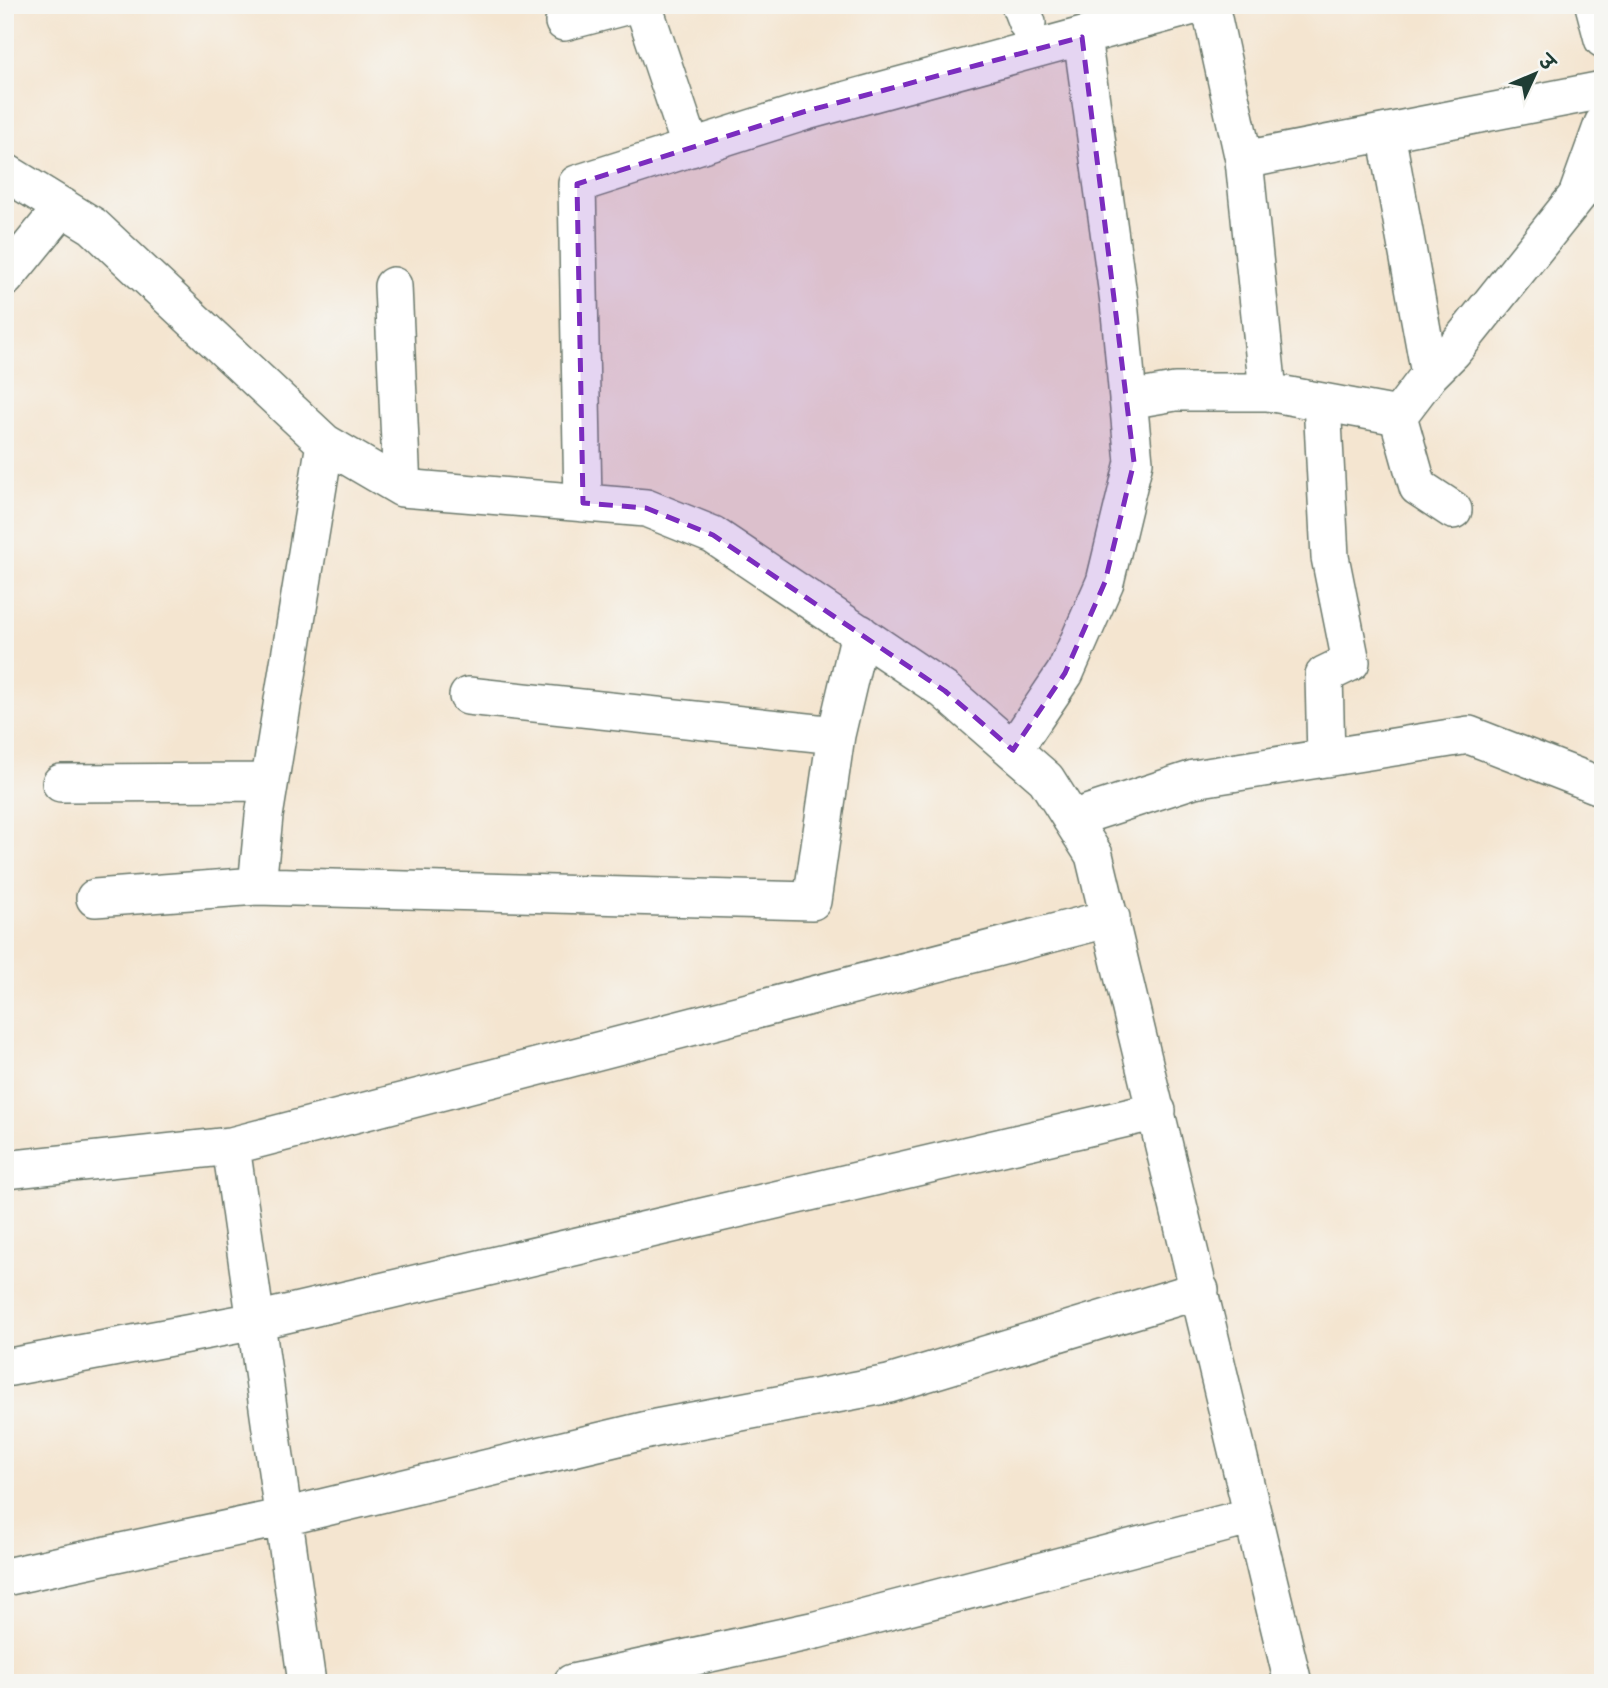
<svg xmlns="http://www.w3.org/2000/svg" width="1608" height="1688" font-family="'Architects Daughter','Playpen Sans Deva',sans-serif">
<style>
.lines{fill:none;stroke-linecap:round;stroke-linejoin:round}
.street-casing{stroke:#6a786b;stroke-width:40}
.street{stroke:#fff;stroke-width:37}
.marked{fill:#7b2cbf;fill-opacity:0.2;stroke:#7b2cbf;stroke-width:5;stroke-dasharray:14 9;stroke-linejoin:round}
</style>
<rect width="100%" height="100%" fill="#f6f6f2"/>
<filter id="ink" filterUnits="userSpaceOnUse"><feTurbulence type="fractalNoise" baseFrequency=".0143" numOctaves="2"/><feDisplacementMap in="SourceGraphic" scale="14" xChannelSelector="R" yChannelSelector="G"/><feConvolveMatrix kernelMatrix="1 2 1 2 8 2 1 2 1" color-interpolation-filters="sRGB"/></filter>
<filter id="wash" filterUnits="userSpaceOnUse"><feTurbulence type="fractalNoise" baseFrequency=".00686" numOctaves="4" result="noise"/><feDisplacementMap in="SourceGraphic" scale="28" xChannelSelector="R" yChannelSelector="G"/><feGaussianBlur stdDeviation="1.57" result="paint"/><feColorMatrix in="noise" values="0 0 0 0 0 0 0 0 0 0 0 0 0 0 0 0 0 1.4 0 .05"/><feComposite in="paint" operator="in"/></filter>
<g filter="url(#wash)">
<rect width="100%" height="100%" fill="#f4e5d0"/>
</g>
<g filter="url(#ink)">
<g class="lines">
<defs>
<path id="street" d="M643,5L691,148
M1020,5L1027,23
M1210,5L1244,160L1603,90
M1594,5L1603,39
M564,22L629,5
M1386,133L1430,374
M1244,160L1268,392L1398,416
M5,172L93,226L325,443L264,816L257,886
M5,278L63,207
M393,286L402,488
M1128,400L1175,392H1268
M1322,402L1330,557L1351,662L1324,675L1326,758
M325,443L402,488L646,508L713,535L945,691L1046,779L1094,855L1293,1683
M583,503L577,184L803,112L1197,5
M1453,510L1418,487L1398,416L1430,374L1453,351L1577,196L1603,124
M836,735L860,633
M1013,750L1065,673L1105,582L1134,462L1119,302L1082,37
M61,783L269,782
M1071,819L1194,779L1469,735L1603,787
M95,898L257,886L812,901L836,735L468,696
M231,1146L307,1683
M5,1170L231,1146L1111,918
M5,1368L256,1321L1157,1111
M5,1577L284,1517L656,1428L889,1384L1200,1290
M572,1683L816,1630L1253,1516"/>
</defs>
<use href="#street" class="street-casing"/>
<use href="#street" class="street"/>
</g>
</g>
<path class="marked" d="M1082,37L1134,462L1105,582L1065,673L1013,750L945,691L713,535L646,508L583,503L577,184L803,112Z"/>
<rect width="1608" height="1688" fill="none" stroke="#f6f6f2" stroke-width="28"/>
<g transform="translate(1535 74) rotate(46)" stroke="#f6f6f2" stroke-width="5" paint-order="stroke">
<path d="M0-5L12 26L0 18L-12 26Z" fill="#1f3d34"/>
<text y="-10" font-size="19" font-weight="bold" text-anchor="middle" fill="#1f3d34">उ</text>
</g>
</svg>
